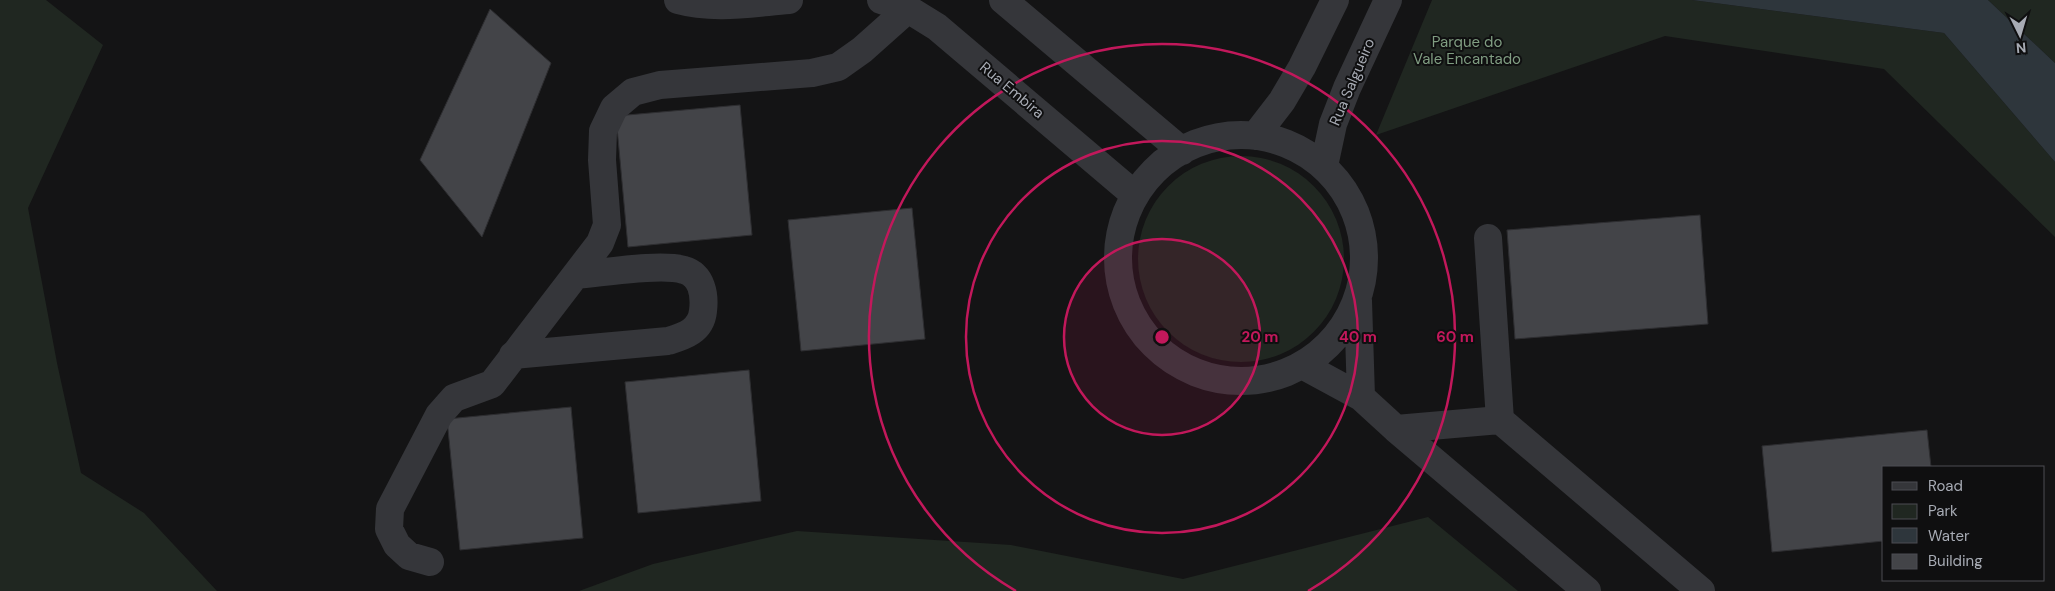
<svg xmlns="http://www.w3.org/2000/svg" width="2055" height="591" font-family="'DM Sans',sans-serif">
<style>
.green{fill:#202721}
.water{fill:#2e363c}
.building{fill:#434448;stroke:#2e2e31}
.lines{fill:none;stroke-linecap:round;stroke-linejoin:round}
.minor{stroke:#35363a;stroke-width:28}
.ring{fill:none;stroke:#c2185b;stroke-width:2.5}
.labels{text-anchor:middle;stroke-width:4;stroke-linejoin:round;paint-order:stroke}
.park-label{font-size:15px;fill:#809d82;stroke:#0f0f10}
.street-label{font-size:15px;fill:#a7abb4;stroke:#0f0f10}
.centre{fill:#c2185b;stroke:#0f0f10;stroke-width:2.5}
.ring-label{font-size:15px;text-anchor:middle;font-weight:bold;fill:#c2185b;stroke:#0f0f10;stroke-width:4;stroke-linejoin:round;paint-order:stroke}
</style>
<rect width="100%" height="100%" fill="#141415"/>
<path class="green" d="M0,0H46L103,45L28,208L57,363L81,473L144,513L217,591H0Z
M1432,0H1692L1944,33L2055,162V237L1884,69L1665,36L1376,135Z
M1988,0H2055V63Z
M1138 259a103 103 0 1 1 206 0a103 103 0 1 1-206 0Z
M1428,517L1518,591H579L653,564L797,531L1011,545L1183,579Z"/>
<path class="water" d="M1692,0H1988L2055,63V162L1944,33Z"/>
<path class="building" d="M490,9L551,63L482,237L420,160Z
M740,105L752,235L628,247L616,116Z
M912,208L925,339L801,351L788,220Z
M1700,215L1708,324L1515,339L1507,230Z
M749,370L761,501L638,513L625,382Z
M571,407L583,538L460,550L447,419Z
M1927,430L1931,467H1884V541L1772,552L1762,446Z"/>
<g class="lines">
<path class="minor" d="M678,0C714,10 752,3 789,0
M881,0L908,9L937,27L1135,195
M1003,0L1182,151
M1118 258a123 123 0 1 1 246 0a123 123 0 1 1-246 0Z
M1255,136L1282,101L1302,67L1335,0
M1324,166L1333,124L1347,88L1388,0
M1488,238L1500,420
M1358,301L1361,397
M513,355L668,341C684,336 701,331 703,311C705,295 702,275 684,270C661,263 602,273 576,275
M1302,365L1361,397L1396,429L1587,591
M1396,429L1500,420L1701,591
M430,562L409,556L397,545L389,529L390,509L439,415L454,398L492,384L600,243L607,225L602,160L603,131L614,108L633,92L660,85L812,73L838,67L862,50L908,9"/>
</g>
<circle cx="1162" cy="337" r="98" fill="#c2185b" fill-opacity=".12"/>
<g class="ring">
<circle cx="1162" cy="337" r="98"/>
<circle cx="1162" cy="337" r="196"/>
<path d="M1016 591A293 293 0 1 1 1308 591"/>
</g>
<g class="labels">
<g class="park-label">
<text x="1467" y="47">Parque do<tspan x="1467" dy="17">Vale Encantado</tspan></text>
</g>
<g class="street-label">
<text transform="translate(1352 82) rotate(-67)" y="5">Rua Salgueiro</text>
<text transform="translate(1012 90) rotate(40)" y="5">Rua Embira</text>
</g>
</g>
<circle cx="1162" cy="337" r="8" class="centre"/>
<g class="ring-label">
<text x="1260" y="342">20 m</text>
<text x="1358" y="342">40 m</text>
<text x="1455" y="342">60 m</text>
</g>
<rect x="1882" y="466" width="162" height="115" fill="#0f0f10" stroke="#4c4d52"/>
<rect x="1892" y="482" width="25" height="8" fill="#35363a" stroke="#4c4d52"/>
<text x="1928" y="491" font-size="15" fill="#a7abb4">Road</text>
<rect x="1892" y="504" width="25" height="15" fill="#202721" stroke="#4c4d52"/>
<text x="1928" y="516" font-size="15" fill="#a7abb4">Park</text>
<rect x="1892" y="528" width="25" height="15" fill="#2e363c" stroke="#4c4d52"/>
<text x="1928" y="541" font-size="15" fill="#a7abb4">Water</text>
<rect x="1892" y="554" width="25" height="15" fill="#434448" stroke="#4c4d52"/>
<text x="1928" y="566" font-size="15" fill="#a7abb4">Building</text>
<g transform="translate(2020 35) rotate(175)" stroke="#0f0f10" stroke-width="4" paint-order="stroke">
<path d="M0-4L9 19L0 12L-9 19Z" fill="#a7abb4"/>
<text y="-8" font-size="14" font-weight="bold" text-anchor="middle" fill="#a7abb4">N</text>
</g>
</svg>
